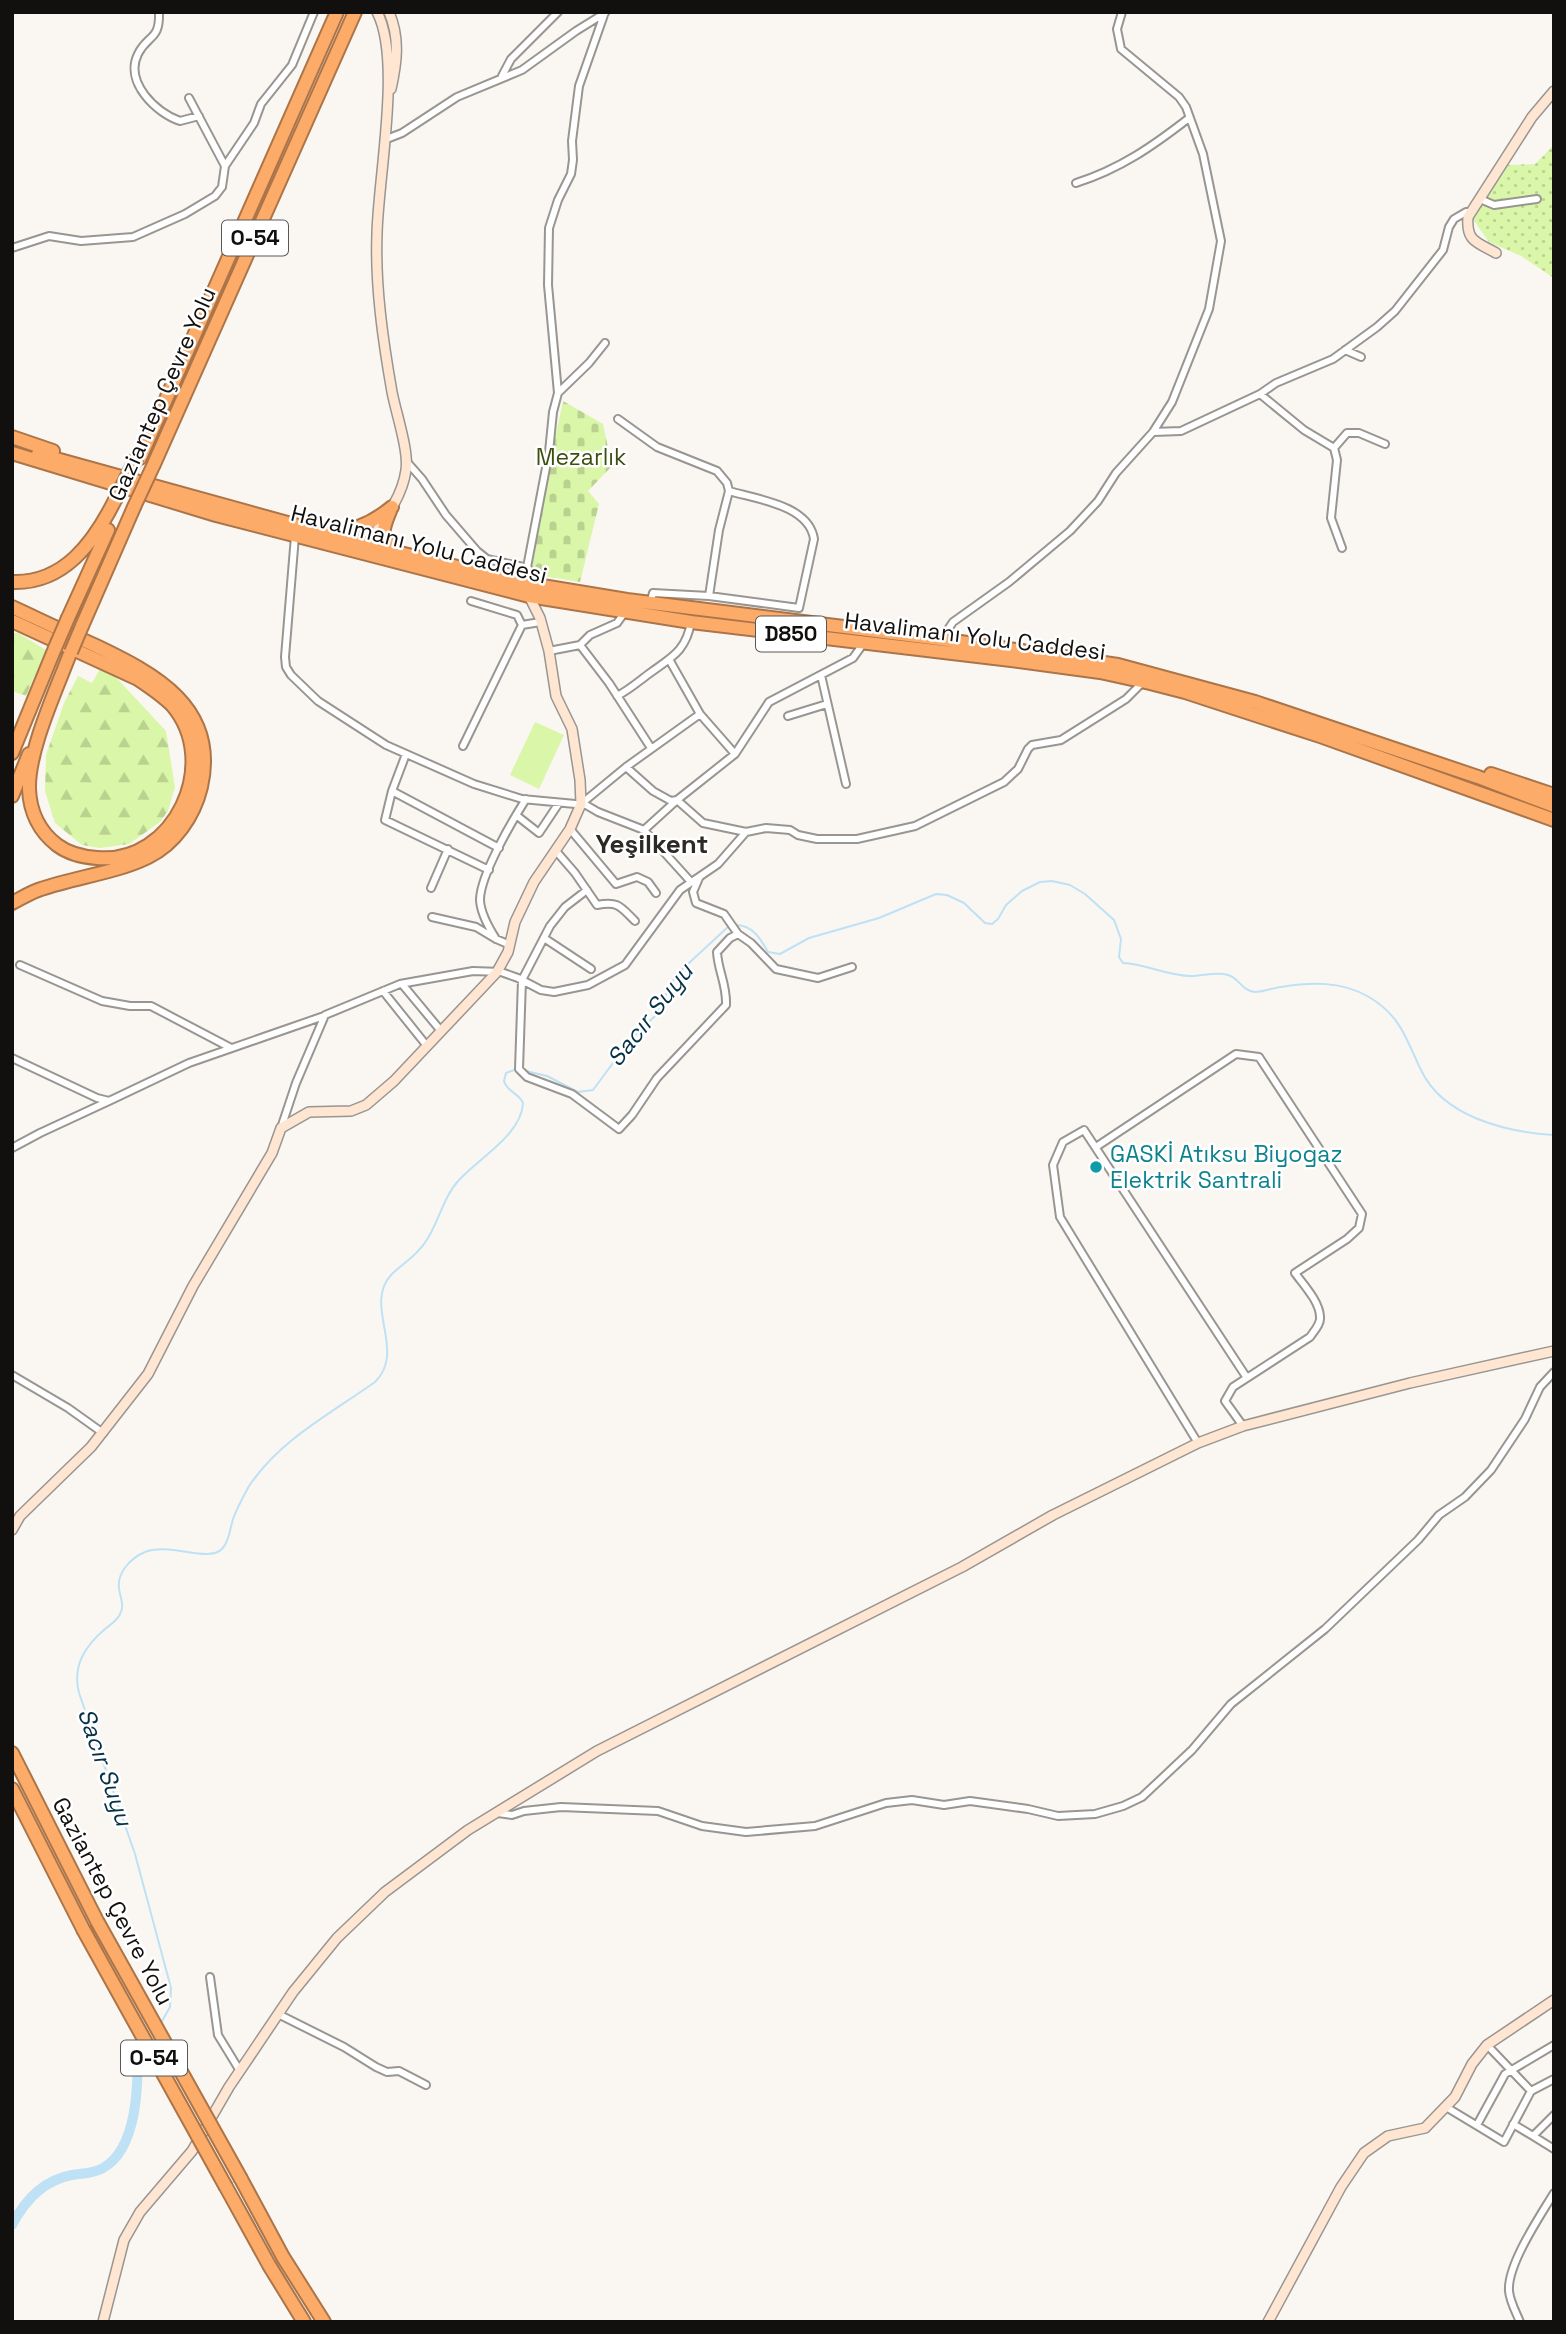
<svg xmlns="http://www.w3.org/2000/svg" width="1566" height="2334" font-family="'Space Grotesk',sans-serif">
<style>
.grass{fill:url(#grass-dots)}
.forest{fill:url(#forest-firs)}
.cemetery{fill:url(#cemetery-stones)}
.garden{fill:#daf6a8}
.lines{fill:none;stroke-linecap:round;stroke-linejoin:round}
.stream{stroke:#bee1f5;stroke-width:2}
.river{stroke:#bee1f5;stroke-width:10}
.street-casing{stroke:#999591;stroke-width:10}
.secondary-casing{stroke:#999591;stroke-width:12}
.highway-casing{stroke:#ab7549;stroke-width:16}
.street{stroke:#fff;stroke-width:6}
.secondary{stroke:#fee6d2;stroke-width:9}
.highway{stroke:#fdab68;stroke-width:12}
.highway-bridge-casing{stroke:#ab7549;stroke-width:16;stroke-linecap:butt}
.highway-bridge{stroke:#fdab68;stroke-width:12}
.culture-dot{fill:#0f9aa8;stroke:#fff;stroke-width:2.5}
.labels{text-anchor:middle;stroke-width:5;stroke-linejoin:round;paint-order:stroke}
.shield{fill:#fff;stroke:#595857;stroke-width:2}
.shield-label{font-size:21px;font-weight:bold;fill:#12100f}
.street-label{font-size:23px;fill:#12100f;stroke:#fff}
.park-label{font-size:23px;fill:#3d4e11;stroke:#fff}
.culture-label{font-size:23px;fill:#0d838f;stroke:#fff;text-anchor:start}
.water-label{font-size:24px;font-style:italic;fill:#063246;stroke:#fff}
.quarter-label{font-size:26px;font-weight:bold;fill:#2c2926;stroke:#fff}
</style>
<defs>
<pattern id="grass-dots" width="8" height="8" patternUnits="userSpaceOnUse" patternTransform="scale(1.75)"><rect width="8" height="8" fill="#daf6a8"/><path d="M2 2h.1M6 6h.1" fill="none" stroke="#bad28f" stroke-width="1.8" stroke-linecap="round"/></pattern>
<pattern id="forest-firs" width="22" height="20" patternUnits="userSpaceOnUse" patternTransform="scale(1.75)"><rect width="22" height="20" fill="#daf6a8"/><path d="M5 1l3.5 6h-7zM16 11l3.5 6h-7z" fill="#bad28f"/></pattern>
<pattern id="cemetery-stones" width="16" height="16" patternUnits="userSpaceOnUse" patternTransform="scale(1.75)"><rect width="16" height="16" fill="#daf6a8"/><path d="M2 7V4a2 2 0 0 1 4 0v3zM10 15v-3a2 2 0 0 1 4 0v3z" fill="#bad28f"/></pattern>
</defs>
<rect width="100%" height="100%" fill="#faf7f2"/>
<path class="grass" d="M1554,145V278L1521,256L1489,242L1472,218L1508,165L1535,164Z"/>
<path class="forest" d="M12,633H18L46,650L26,696L12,691Z
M101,667L111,672L166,731L175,787L168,811L160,822L129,844L100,848L82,845L55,823L45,791L46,755L64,703L78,676L92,683Z"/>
<path class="cemetery" d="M563,401L603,424L612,466L588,491L599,504L580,582L531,574L538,520Z"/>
<path class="garden" d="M535,722L564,735L539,789L510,775Z"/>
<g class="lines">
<path class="stream" d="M735,925C753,925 760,938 768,952L780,954L809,938L879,918L936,894L947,895L964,903L985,923L992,924L998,919L1006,905L1022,891L1040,882L1052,881L1070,885L1085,894L1114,920L1121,939L1119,957L1123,963C1146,964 1168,976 1191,976C1203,976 1217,971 1228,975C1239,978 1242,991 1255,992C1263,992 1272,988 1281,987C1311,982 1342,981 1369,997C1401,1016 1406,1039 1421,1070C1443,1117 1506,1132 1554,1135
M522,1070L547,1076L578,1092L593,1090L630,1040L655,1016L676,975L729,926
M161,2023L170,2007L171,1988L135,1854L79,1693C72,1666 85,1646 105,1629C111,1624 117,1621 120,1614C125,1605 120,1598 119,1588C117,1572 131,1558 145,1552C169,1542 208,1563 222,1549C229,1542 230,1529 233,1519C237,1508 243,1497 249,1486C281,1439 330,1414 375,1382C407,1351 363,1306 391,1275C403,1263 417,1256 426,1241C439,1222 443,1197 459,1180C479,1158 522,1134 523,1103C519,1093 507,1092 504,1081L506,1073L517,1069"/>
<path class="river" d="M12,2225C25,2200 44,2180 72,2175C83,2173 93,2174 103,2168C139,2148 138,2080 138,2044"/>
<defs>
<path id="street" d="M159,12C160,41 148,34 138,54C124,82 156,113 180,121L199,116
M502,76L511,59L558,12
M189,98L225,166
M384,140L402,133L457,97L522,70L576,31L605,13
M1076,183C1120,169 1153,146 1189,118
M1480,199L1494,205L1537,199
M12,248L49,236L81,241L133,237L185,214L215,196L222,187L225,166L254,123L261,104L292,65L314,12
M1345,350L1361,357
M558,393L589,363L605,343
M1260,394L1304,430L1334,448L1337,460L1331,518L1342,548
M618,419L657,447L717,471L727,483L729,491L719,530L709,596
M1153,432L1181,431L1260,394L1276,383L1333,359L1377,327L1395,311L1443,250L1449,227L1454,219L1466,212H1471
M1334,448L1347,433H1359L1385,444
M407,462L422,479L446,515L477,551L487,559L528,568
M295,536L285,657L286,667L291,675L318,701L386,745L474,784L522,799L586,805L598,812L644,830L691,882
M524,583L549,452L553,412L558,393L548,285L549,228L558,200L571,174L573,160L572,141L579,86L605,12
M471,601L517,615L522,625
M650,603L653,593L709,596L799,608L814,539C809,505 756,499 729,491
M942,638L953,622L1009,582L1070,531L1098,501L1116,473L1153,432L1172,402L1209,309L1221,241L1203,154L1186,107L1179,97L1121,49L1117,29L1122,12
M580,645L609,683L651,748
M549,651L580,645L590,635L617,623L625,612
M670,661L700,714L735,754
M821,675L846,784
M617,696C629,690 639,681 650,673C672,657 686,651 691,622
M788,716L827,704
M463,746L522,625L540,622
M406,754L392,791L385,820L489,870
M626,767L653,791L671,801L677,800L735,754L769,702L853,658L863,644
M392,791L499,848
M581,804L626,767L700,714
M516,815L539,833L559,803
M570,829L616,884L637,877L648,882L656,893
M644,830L677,800L703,823L746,832L766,828L790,830L798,835L817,839H857L915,826L1004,782L1018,769L1028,749L1032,745L1061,740L1126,699L1142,683
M556,851L575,873L597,905C618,901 620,906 635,921
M699,878L693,892L696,903L724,914L738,934
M431,888L448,849
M587,890L565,907L550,926L522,980L519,1069L527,1077L572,1094L619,1129L632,1115L657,1078L726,1005C727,985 718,971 717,952L730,938L738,934L751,943L776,969L818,978L852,967
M432,917L476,927L496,939L510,945
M544,938L591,969
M496,939C489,928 480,912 480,899C481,874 512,821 526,799
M20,965L102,1001L130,1006H151L231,1048
M402,984L441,1031
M383,991L427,1046
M12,1058L97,1098L109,1101L189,1063L324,1016
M281,1128L296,1083L325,1015L400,984L473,971L501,972L518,978L541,990L554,992L588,985L625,965L680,890L718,864L746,832
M1096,1147L1236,1054L1259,1057L1362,1214L1359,1228L1347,1239L1295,1273C1303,1284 1320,1302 1320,1317C1321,1324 1314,1331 1310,1337L1233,1387L1225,1401L1243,1426
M12,1148L40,1133L109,1101
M12,1375L68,1408L103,1433
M1198,1443L1060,1217L1053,1165L1063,1142L1084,1130L1247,1378
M498,1813L512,1815L524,1811L561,1807L658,1811L702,1826L746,1832L815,1826L886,1803L912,1800L944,1805L970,1801L1028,1809L1058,1816L1095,1814L1123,1806L1142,1797L1192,1750L1231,1704L1325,1629L1418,1540L1439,1515L1465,1497L1491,1470L1525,1419L1540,1387L1554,1372
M210,1977L218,2035L240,2071
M278,2014L344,2047L376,2067L387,2072L399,2071L426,2085
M1487,2045L1531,2091
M1446,2107L1504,2142L1531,2091L1554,2079
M1554,2115L1533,2136L1554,2149
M1513,2124L1533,2136
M1477,2125L1505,2074L1554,2045
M1520,2322C1516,2312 1510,2302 1509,2291C1507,2265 1540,2216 1554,2193"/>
<path id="secondary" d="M389,12C400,38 397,62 391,89
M1496,253C1477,242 1466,242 1468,217L1532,117L1554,91
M364,549C380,525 402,500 406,470C409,451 396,413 392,392C383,341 375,286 377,234C378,178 402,60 377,12
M12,1530L20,1516L91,1447L148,1374L193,1286L272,1153L281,1128L309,1112L351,1111L366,1105L394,1081L497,972L508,952L515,922L534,882L570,829L581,804L580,780L572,729L556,696L549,651L540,618L529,596
M103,2322L124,2240L140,2212L192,2151L229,2087L293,1992L337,1938L385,1892L468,1830L597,1751L962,1567L1053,1515L1198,1443L1243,1426L1410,1383L1554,1351
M1268,2322L1341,2187L1364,2153L1388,2136L1425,2128L1455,2097L1472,2064L1487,2045L1554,2000"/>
<path id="highway" d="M12,437L53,451
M12,453L216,515L529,596L691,622L1011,660L1100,672L1150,683L1185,692L1323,737L1554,820
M38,454L367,545L524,583L627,600L940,639L1118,665L1255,702L1478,777L1554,806
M140,458L337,12
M154,464L355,12
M390,511C384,526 377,539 396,548
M333,532C356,531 374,522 392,507
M12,582C64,584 94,542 115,500
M12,607C40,620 67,633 94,645C155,674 219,707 201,787C194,816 175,844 148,857C115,873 76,877 41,889C31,892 22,898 12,903
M68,618L108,530
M12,621L138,679C150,687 162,695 172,705C222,763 174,865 97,858C82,857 69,854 57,845C39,831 30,812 29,789C28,751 55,693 69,656
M82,626L134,507
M12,753L55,648
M1491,774L1554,795
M12,796L29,754
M12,1753L97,1921
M12,1789L83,1929
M241,2179L283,2257L324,2322
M226,2187L269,2265L304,2322"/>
</defs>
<use href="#street" class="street-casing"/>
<use href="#secondary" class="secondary-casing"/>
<use href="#highway" class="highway-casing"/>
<use href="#street" class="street"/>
<use href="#secondary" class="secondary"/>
<use href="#highway" class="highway"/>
<defs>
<path id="highway-bridge" d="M115,500L137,457
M134,507L154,464
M55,648L68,618
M71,652L82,626
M97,1921L241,2179
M83,1929L226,2187"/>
</defs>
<use href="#highway-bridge" class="highway-bridge-casing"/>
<use href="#highway-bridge" class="highway-bridge"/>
</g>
<circle class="culture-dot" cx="1096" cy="1167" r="7"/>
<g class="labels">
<g class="shield">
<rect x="222" y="220.5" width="66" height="35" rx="5"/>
<rect x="756" y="616.5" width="70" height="35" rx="5"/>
<rect x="121" y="2040.5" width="66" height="35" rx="5"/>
</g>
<g class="shield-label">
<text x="255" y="245">O-54</text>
<text x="791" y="641">D850</text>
<text x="154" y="2065">O-54</text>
</g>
<g class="street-label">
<text transform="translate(162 394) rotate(-66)" y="8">Gaziantep Çevre Yolu</text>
<text transform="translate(419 544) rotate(14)" y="8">Havalimanı Yolu Caddesi</text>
<text transform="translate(975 636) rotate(7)" y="8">Havalimanı Yolu Caddesi</text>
<text transform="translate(113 1901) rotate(62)" y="8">Gaziantep Çevre Yolu</text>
</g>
<g class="park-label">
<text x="581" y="465">Mezarlık</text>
</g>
<g class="culture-label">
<text x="1110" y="1162">GASKİ Atıksu Biyogaz<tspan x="1110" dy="26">Elektrik Santrali</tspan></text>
</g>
<g class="water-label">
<text transform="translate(650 1015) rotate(-52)" y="8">Sacır Suyu</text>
<text transform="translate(105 1767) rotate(71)" y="8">Sacır Suyu</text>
</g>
<g class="quarter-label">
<text x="652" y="853">Yeşilkent</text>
</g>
</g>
<rect width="1566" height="2334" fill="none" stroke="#12100f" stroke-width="28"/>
</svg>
